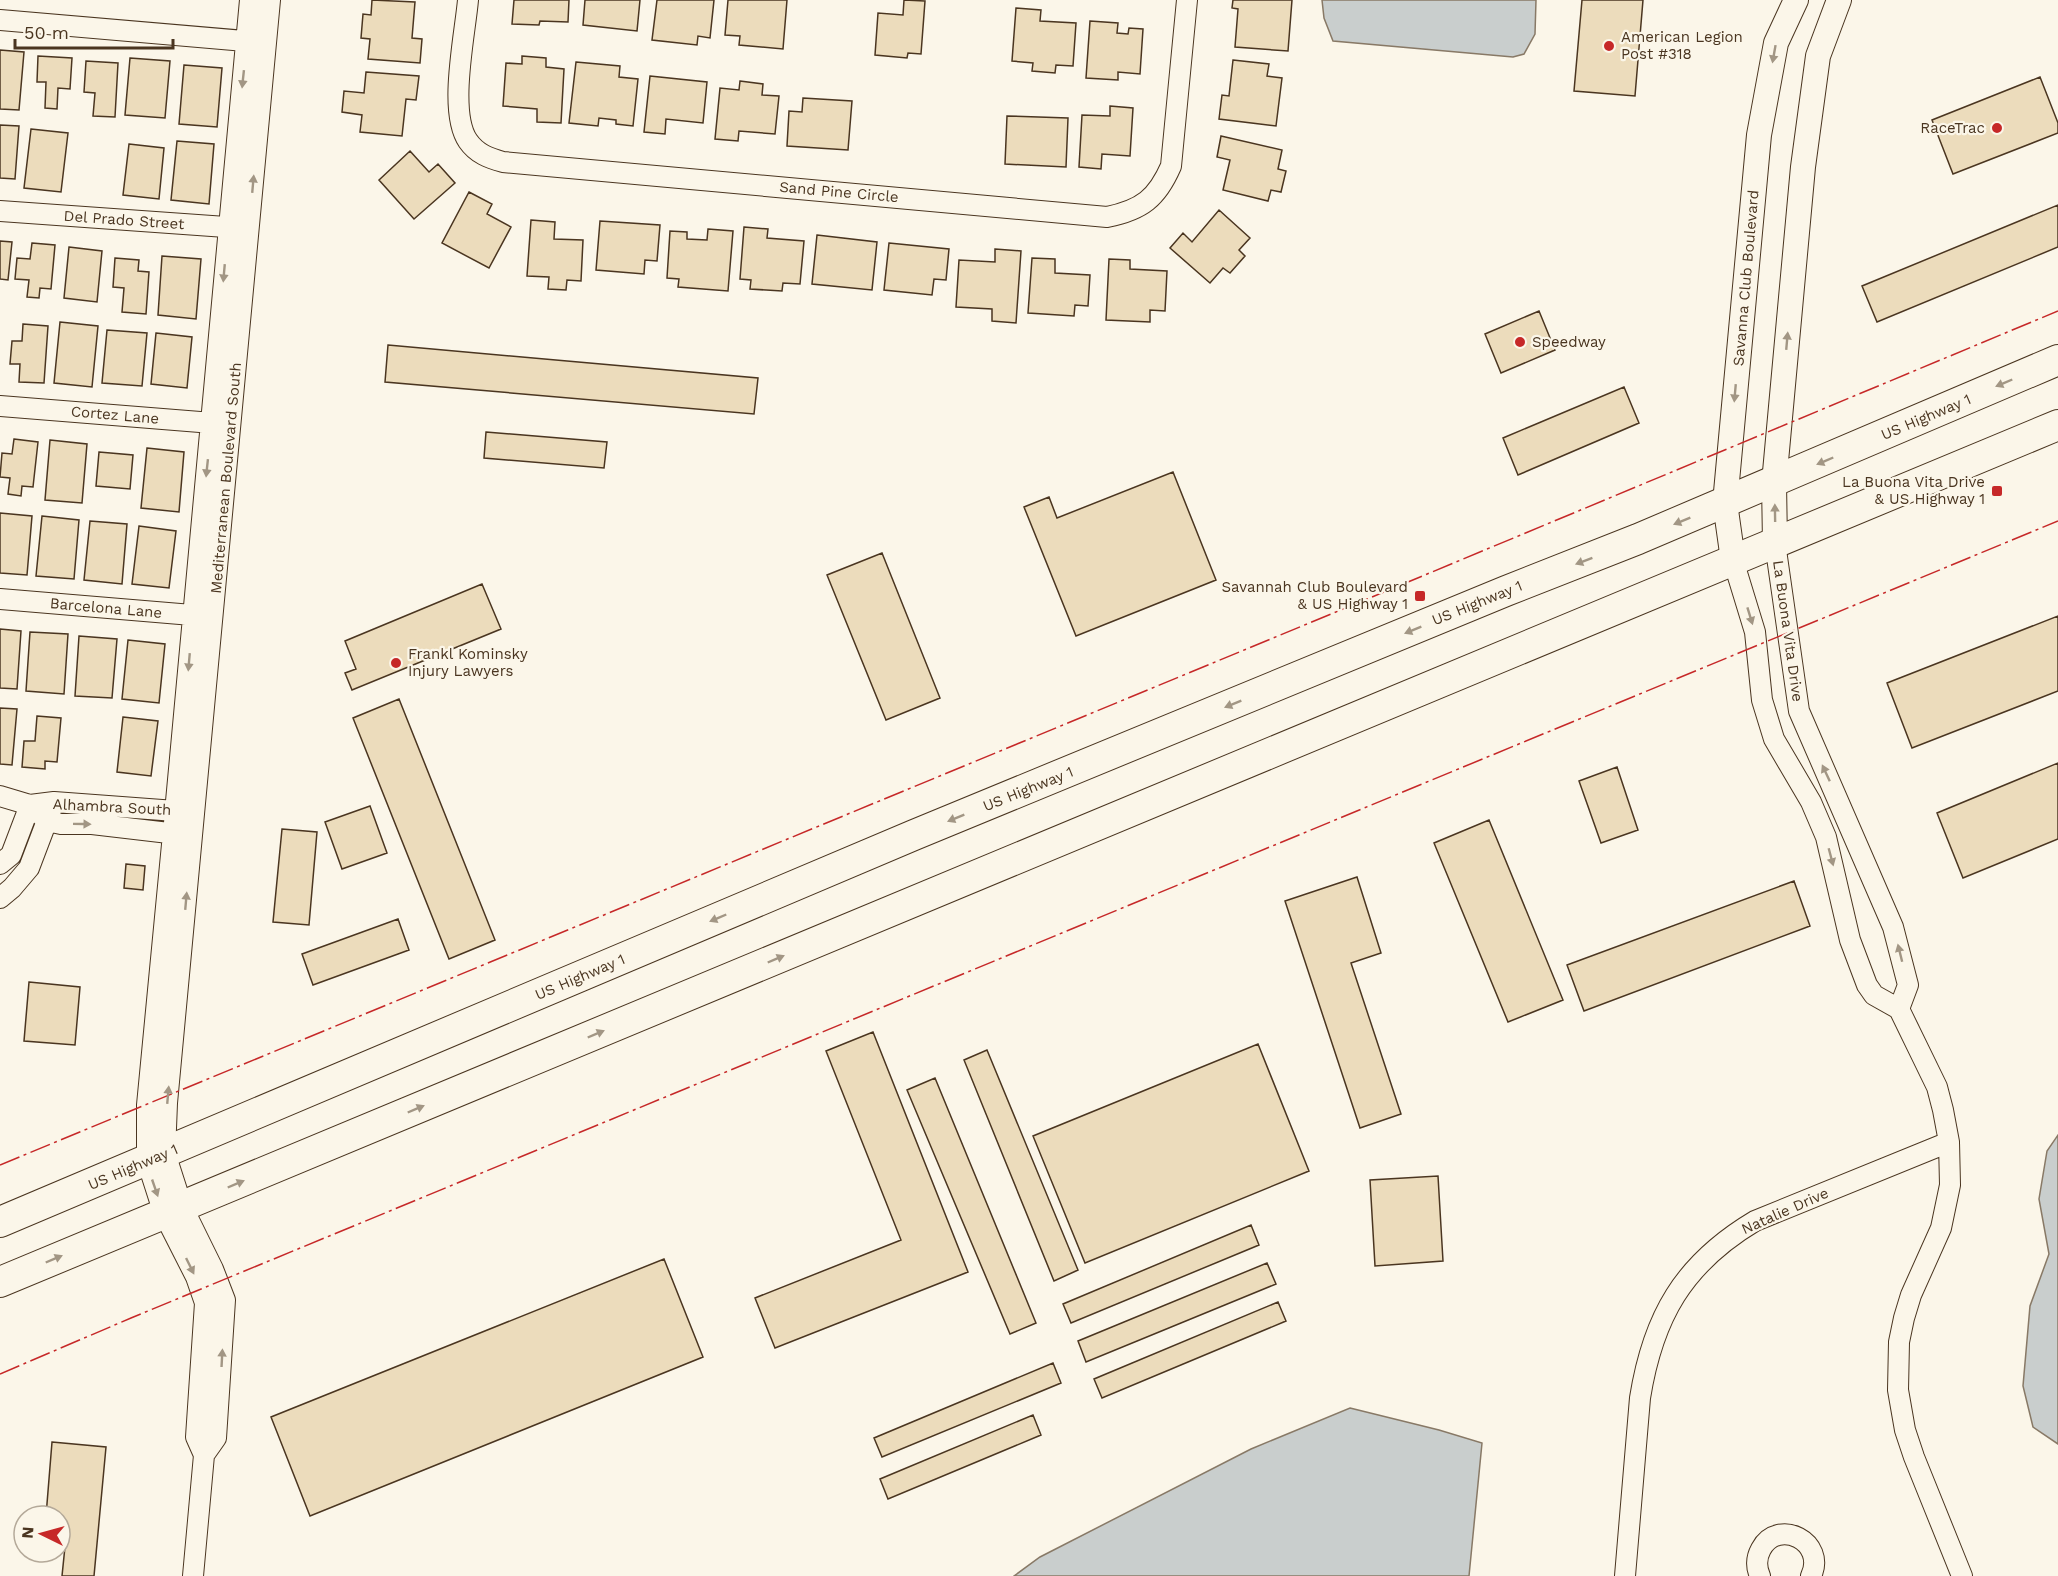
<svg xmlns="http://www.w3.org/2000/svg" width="2058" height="1576" font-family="'Work Sans',sans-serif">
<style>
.water{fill:#c9cecd;stroke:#887966;stroke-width:1.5}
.building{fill:#ecdcbc;stroke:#4a3520;stroke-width:1.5}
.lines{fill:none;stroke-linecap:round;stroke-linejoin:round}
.minor-casing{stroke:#4a3520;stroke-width:22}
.tertiary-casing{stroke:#4a3520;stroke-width:26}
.primary-casing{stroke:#4a3520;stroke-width:32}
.minor{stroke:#fbf6e9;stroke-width:20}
.tertiary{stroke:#fbf6e9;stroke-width:24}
.primary{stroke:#fbf6e9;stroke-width:30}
.power{stroke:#c62828;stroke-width:1.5;stroke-dasharray:21 4.5 3 4.5;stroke-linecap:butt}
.oneway{fill:#a29684}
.poi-dot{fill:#c62828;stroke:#fbf6e9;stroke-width:2}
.labels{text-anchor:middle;stroke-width:4.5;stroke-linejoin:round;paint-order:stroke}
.poi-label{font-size:15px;fill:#4a3520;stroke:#fbf6e9;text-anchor:start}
.street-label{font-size:15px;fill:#4a3520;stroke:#fbf6e9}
</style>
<rect width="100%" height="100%" fill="#fbf6e9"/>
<path class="water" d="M1322,0H1536L1535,34L1524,54L1513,57L1333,41L1324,18Z
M2058,1135V1444L2033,1427L2023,1386L2030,1306L2049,1254L2039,1199L2047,1151Z
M1350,1408L1439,1430L1482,1443L1469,1576H1014L1040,1557L1251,1449Z"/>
<path class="building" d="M372,0L415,2L412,38L422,39L420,63L368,59L370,39L361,38L363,14L371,15Z
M514,0H569L568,22L540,21L539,25L512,24Z
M585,0H640L637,31L583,25Z
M657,0H714L710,38L698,36L697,45L652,40Z
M728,0H787L783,49L739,45L740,36L725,35Z
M904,0L925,1L921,54L908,53L907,58L875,55L878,13L903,15Z
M1233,0H1292L1288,51L1235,47L1238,9L1232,8Z
M1582,0H1643L1635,96L1574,91Z
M1016,8L1041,10L1040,21L1076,23L1073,66L1056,65L1055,73L1032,71L1033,63L1012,61Z
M1090,21L1118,23L1117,33L1128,34L1129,28L1143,29L1140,74L1118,72V80L1086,78Z
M0,50L24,52L19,110L0,109Z
M38,56L72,58L70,89L58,88L57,109L45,108L46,82H37Z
M522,56L546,58V67L564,69L561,123L537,122V109L503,106L506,63L522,64Z
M130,58L170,61L165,118L125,115Z
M1233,60L1269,64L1267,76L1282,78L1276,126L1219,119L1222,95L1229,96Z
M86,61L118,63L115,117L93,116L95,93L84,92Z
M576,62L620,66L619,77L638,79L633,126L616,124V120L599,118L598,126L569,123Z
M184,65L222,68L217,127L179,124Z
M366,72L419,76L416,100L406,99L402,136L360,132L362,115L342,112L344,91L364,93Z
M650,76L707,82L703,123L666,119L665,134L644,132Z
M2040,77L2058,123V133L1953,174L1932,120Z
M740,81L763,84L762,95L779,96L775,134L739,131L738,141L715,139L720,88L739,90Z
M803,98L852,101L848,150L787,146L789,111L802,112Z
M1110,106L1133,108L1130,156L1102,154L1101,169L1079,167L1082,115L1110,116Z
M1007,116L1068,118L1066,167L1005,164Z
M0,125L19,126L15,179L0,178Z
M31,129L68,133L61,192L24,188Z
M1221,136L1282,150L1278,169L1286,171L1281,192L1271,190L1268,201L1223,190L1230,160L1217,157Z
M177,141L214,144L209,204L171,200Z
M129,144L164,148L159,199L123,195Z
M410,151L429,172L438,164L455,183L414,219L379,180Z
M469,192L492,204L487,214L511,227L489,268L442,243Z
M2058,205V247L1877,322L1862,286Z
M1219,210L1250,238L1239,250L1245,256L1230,273L1223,268L1210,283L1170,248L1183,233L1192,242Z
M531,220L555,222L554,239L583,240L581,281L567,280L566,290L548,289L549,277L527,276Z
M600,221L660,225L657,261L645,260L644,274L596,270Z
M744,227L768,229L767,238L804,241L800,284L783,283L782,291L750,289L751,280L740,279Z
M708,229L733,231L728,291L678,287L679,279L667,278L670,231L687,232V239L707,240Z
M817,235L877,242L872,290L812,284Z
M0,241L12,242L8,280L0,279Z
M32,243L55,245L51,289L40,288L39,298L27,297L29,280L15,279L17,258L30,259Z
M889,243L949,249L946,280L934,279L932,295L884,290Z
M69,247L102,251L97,302L64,298Z
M995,249L1021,251L1016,323L992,321V309L956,307L959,260L995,262Z
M162,256L201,259L196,319L158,315Z
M115,258L139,260L138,271L149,272L146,314L122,312L124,288L113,287Z
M1032,258L1055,259V273L1090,275L1088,306L1075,305L1074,316L1028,313Z
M1109,259L1130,260V269L1167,271L1165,311L1150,310V322L1106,320Z
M1539,311L1555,350L1501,373L1485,334Z
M60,322L98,326L92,387L54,383Z
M23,324L48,326L44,383L19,382L20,364H10L12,341H22Z
M107,330L147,333L142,386L102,383Z
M156,333L192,337L187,388L151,384Z
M388,345L758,378L754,414L385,382Z
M1624,387L1639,423L1518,475L1503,438Z
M486,432L607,442L604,468L484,458Z
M14,439L38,442L33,487L22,486L21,496L8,494L10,478L0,477L2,453L12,454Z
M50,440L87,444L82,503L45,500Z
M147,448L184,452L179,512L141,508Z
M99,452L133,455L130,489L96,486Z
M1173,472L1216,580L1076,636L1024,507L1049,497L1057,518Z
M0,513L32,516L27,575L0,573Z
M42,516L79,520L74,579L36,576Z
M90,521L127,524L122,584L84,580Z
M139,526L176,531L169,588L132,584Z
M882,553L940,698L886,720L827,575Z
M482,584L501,629L352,690L345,673L356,669L345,641Z
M2058,616V691L1912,748L1887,683Z
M0,629L21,631L17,689L0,688Z
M30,632L68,634L64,694L26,691Z
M79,636L117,639L112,698L75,696Z
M128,640L165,644L159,703L122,699Z
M399,699L495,940L449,959L353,718Z
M0,708L17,709L12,765L0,764Z
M37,716L61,718L57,762L45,761V769L22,767L24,741H35Z
M123,717L158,721L151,776L117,772Z
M2058,763V839L1963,878L1937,813Z
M1617,767L1638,830L1601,843L1579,781Z
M370,806L387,853L342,869L325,822Z
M1489,820L1563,1000L1508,1022L1434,843Z
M282,829L317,832L309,925L273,922Z
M126,864L145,866L143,890L124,888Z
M1357,877L1381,953L1351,963L1401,1114L1360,1128L1285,901Z
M1794,881L1810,926L1584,1011L1567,965Z
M398,919L409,950L313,985L302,954Z
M29,982L80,987L75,1045L24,1041Z
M873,1032L968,1272L775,1348L755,1298L901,1240L826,1051Z
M1258,1044L1309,1171L1085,1263L1033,1136Z
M987,1050L1078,1270L1054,1281L964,1060Z
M935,1078L1036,1323L1010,1334L907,1090Z
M1438,1176L1443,1261L1375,1266L1370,1180Z
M1251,1225L1259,1245L1071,1323L1063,1304Z
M664,1259L703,1357L310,1516L271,1417Z
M1267,1263L1276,1284L1086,1362L1078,1341Z
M1278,1302L1286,1321L1102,1398L1094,1379Z
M1053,1363L1061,1383L882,1457L874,1438Z
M1033,1415L1041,1435L888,1499L880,1479Z
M52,1442L106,1447L94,1576H62L67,1527H60V1516H46Z"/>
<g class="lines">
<defs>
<path id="minor" d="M468,0C465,35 448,112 468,141C477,154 489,158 503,162L1107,217C1142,210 1157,198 1171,166L1187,0
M0,20L257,42
M0,211L240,228
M0,406L225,424
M1775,543L1799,711L1893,927L1908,985L1899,1009
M1733,560L1755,632L1762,700L1774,739L1811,802L1826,837L1850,940L1867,985L1874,995L1899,1009L1937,1087L1943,1110L1949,1142L1950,1185L1941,1228L1911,1295L1904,1318L1899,1342L1898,1390L1905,1430L1914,1457L1962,1576
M0,599L204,616
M0,796L30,805L54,802L189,812
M0,864L11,855L30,805L47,821L61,824H92L186,835
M0,898L12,888L29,868L51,810
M204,1455L196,1437L205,1303L196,1277L164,1214L147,1161V1105L173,834L250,0
M193,1576L204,1455L216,1438L225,1300L213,1269L182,1206L165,1153L167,1103L270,0
M1625,1576L1640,1398C1653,1317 1683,1264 1755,1221L1949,1142
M1760,1576C1756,1567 1756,1558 1761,1549C1778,1517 1827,1542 1811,1576"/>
<path id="tertiary" d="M1775,543L1774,483L1803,167L1818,56L1839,0
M1733,560L1725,503L1759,135L1776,43L1796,0"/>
<path id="primary" d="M0,1222L914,835L1506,591L1638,539L2058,360
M0,1282L2058,425"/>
</defs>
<use href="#minor" class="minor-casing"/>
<use href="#tertiary" class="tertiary-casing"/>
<use href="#primary" class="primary-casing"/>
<use href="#minor" class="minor"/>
<use href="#tertiary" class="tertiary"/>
<use href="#primary" class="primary"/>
<path class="power" d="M0,1165L1348,607L2058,311
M0,1374L131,1318L2058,521"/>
</g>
<defs><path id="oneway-solid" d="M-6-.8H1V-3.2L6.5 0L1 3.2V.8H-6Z" transform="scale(1.5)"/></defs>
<g class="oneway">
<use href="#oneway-solid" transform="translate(1774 54) rotate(100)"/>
<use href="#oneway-solid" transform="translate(243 79) rotate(96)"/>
<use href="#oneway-solid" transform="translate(253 184) rotate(-85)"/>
<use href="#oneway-solid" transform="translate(224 273) rotate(95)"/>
<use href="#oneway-solid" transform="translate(1787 341) rotate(-85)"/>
<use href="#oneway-solid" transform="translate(2004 383) rotate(157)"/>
<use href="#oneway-solid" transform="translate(1735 393) rotate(95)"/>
<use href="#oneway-solid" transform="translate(1825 461) rotate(157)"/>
<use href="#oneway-solid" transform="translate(207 468) rotate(96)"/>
<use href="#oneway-solid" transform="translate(1775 513) rotate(-91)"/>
<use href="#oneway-solid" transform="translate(1682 521) rotate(158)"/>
<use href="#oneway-solid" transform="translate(1584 561) rotate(159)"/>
<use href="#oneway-solid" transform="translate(1750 616) rotate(73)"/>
<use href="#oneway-solid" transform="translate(1413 630) rotate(158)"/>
<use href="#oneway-solid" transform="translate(189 662) rotate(95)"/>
<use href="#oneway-solid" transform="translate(1233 704) rotate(158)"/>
<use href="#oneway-solid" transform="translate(1826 773) rotate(-115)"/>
<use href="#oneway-solid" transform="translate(956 818) rotate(158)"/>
<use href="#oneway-solid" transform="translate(82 824) rotate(1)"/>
<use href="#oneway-solid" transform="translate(1831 857) rotate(75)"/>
<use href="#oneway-solid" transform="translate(186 901) rotate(-85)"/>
<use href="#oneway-solid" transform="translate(718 918) rotate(157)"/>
<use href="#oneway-solid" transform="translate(1900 953) rotate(-104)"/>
<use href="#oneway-solid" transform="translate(776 959) rotate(-23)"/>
<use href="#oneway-solid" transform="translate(596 1034) rotate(-23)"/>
<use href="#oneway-solid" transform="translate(168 1095) rotate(-85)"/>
<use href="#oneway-solid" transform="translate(416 1109) rotate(-23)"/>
<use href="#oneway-solid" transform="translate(236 1184) rotate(-23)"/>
<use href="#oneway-solid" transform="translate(155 1188) rotate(71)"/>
<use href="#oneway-solid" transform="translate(54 1259) rotate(-23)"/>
<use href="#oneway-solid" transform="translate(190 1266) rotate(64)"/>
<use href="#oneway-solid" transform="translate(222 1358) rotate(-87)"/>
</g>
<g class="poi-dot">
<circle cx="1609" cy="46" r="6"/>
<circle cx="1997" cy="128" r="6"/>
<circle cx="1520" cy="342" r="6"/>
<rect x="1991" y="485" width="12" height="12" rx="3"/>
<rect x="1414" y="590" width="12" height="12" rx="3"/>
<circle cx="396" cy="663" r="6"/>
</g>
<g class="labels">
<g class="poi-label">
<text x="1621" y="42">American Legion<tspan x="1621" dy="17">Post #318</tspan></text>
<text x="1985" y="133" text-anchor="end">RaceTrac</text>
<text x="1532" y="347">Speedway</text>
<text x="1985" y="487" text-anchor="end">La Buona Vita Drive<tspan x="1985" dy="17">&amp; US Highway 1</tspan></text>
<text x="1408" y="592" text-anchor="end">Savannah Club Boulevard<tspan x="1408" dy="17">&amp; US Highway 1</tspan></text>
<text x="408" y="659">Frankl Kominsky<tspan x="408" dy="17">Injury Lawyers</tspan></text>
</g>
<g class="street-label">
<text transform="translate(839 192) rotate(5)" y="5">Sand Pine Circle</text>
<text transform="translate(124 220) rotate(4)" y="5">Del Prado Street</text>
<text transform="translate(1746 278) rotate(-85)" y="5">Savanna Club Boulevard</text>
<text transform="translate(115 415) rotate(5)" y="5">Cortez Lane</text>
<text transform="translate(1926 417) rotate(-23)" y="5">US Highway 1</text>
<text transform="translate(226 478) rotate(-85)" y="5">Mediterranean Boulevard South</text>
<text transform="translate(1477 603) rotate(-22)" y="5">US Highway 1</text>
<text transform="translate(106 608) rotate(5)" y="5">Barcelona Lane</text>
<text transform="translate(1788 631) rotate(82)" y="5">La Buona Vita Drive</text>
<text transform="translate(1028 789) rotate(-22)" y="5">US Highway 1</text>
<text transform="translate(112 807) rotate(3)" y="5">Alhambra South</text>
<text transform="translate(580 977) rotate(-23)" y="5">US Highway 1</text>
<text transform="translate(133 1167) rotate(-23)" y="5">US Highway 1</text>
<text transform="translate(1785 1211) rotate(-24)" y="5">Natalie Drive</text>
</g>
</g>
<g transform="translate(42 1534) rotate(275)"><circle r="28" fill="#fbf6e9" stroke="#b4a999" stroke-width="1.5"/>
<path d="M0-4.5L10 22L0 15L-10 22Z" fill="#c62828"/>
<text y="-9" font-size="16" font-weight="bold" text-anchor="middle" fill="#4a3520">N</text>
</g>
<path d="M15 39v9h158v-9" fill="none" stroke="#4a3520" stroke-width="3"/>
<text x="24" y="39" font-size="18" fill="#4a3520" stroke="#fbf6e9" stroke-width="4.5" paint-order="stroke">50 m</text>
</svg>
